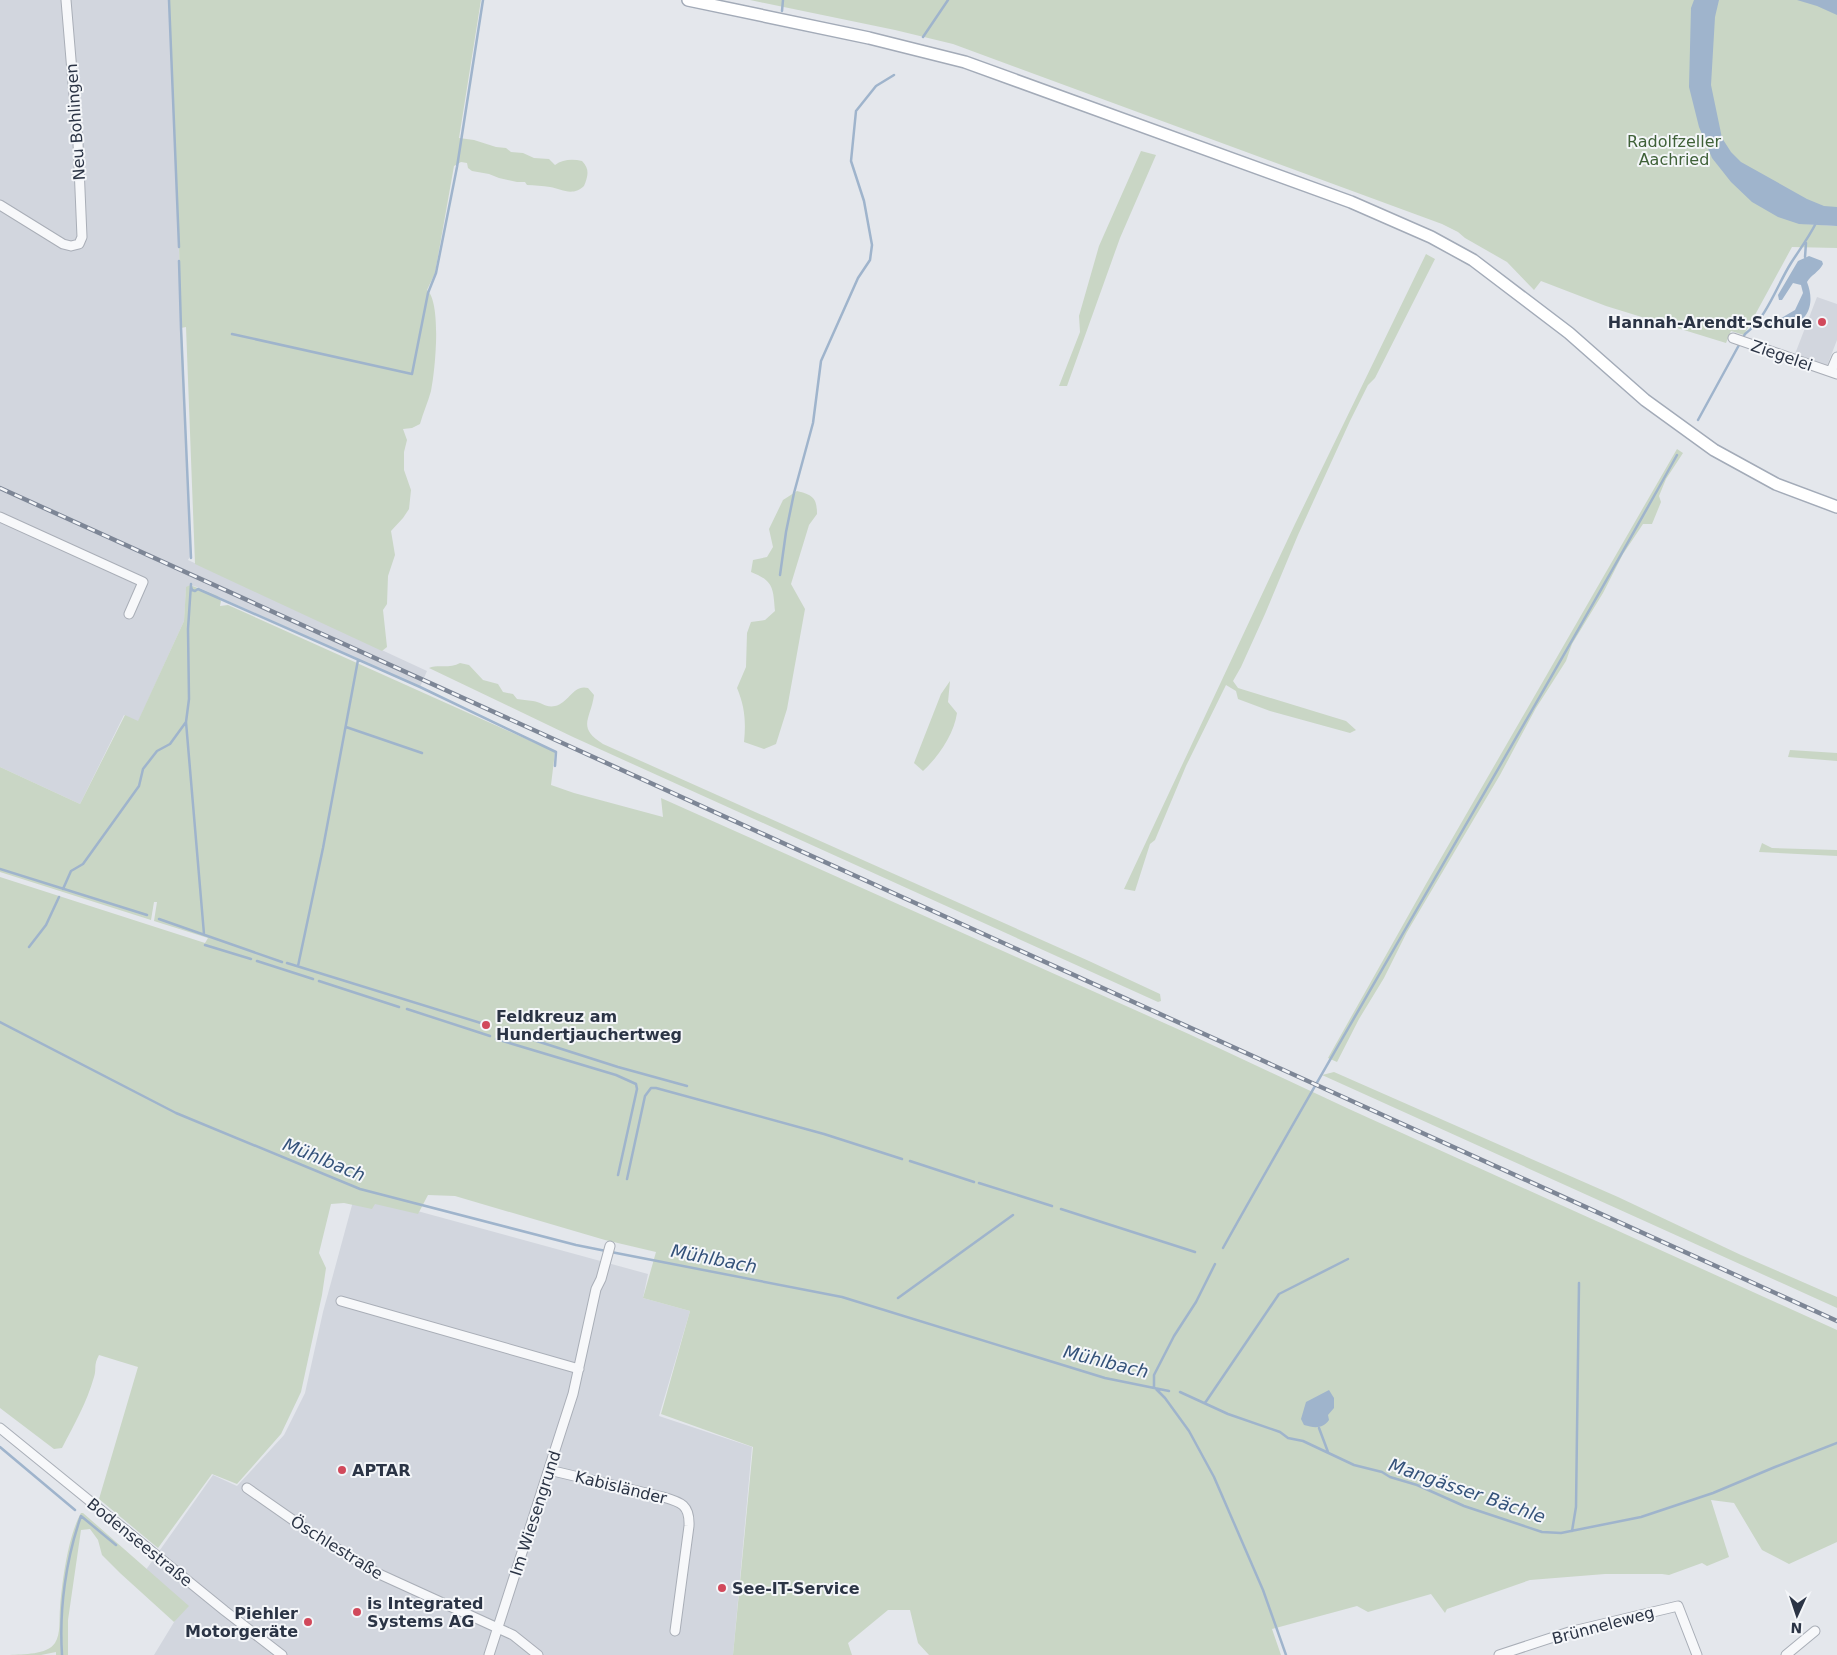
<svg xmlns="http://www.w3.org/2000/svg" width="1837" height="1655" font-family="'DejaVu Sans',sans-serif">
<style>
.built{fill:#d2d6de}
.green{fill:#c9d6c5}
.water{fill:#9fb4cc}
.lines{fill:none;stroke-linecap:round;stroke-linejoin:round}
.stream{stroke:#9fb4cc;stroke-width:2.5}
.minor-casing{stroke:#a9aeb7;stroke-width:11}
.major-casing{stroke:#a3abb8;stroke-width:14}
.minor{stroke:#f7f8fa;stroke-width:9}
.major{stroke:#fff;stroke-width:11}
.rail-casing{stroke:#7d8696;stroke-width:4.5}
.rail{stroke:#f4f6f9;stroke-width:2.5;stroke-dasharray:8;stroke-linecap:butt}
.poi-dot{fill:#d1495b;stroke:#f4f6f9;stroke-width:2}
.labels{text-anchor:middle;stroke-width:4;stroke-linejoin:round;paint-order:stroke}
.street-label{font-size:16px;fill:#2b3445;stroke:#f4f6f9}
.park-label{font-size:16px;fill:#3f6138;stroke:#f4f6f9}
.poi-label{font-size:16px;font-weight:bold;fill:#2b3445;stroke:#f4f6f9;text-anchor:start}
.water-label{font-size:18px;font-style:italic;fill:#34527a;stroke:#f4f6f9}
</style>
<rect width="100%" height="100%" fill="#e4e7ec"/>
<path class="built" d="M0,0H169L191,555L188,560L427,671L420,687L197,587L190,585L186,588L184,621L138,722L124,715L80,804L0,767Z
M1817,297L1837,304V340L1827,366L1795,354Z
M355,1194L648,1274L643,1298L690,1311L659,1416L752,1447L733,1655H154L182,1609L143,1574L213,1475L237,1486L284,1435L305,1393L323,1312Z"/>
<path class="green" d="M169,0H481L459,138L474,140L496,147L506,148L511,152L523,153L534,158L549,159L555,165C563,159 573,159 582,161C590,169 588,176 584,186C572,197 562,189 550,187C543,186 534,185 527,185L525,182H517L499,178L489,174L472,171L468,168L467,163L461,162L454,166L435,273L427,290C442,303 435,372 431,391C428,402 423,413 420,424L412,428L403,429L407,440L404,452V470L411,490L409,509L403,518L391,531L395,555L388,576L387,604L383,610L387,647L382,651L195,564L186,327L181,328L179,247Z
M750,0H1837V221L1805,224L1837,226V248L1792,247L1744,335L1731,331L1726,343L1606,306L1541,281L1534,290L1507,262L1465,238L1458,232L1442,224L953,44L895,30Z
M1141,151L1156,155L1120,238L1067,386H1059L1080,332L1079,316L1099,246Z
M1426,254L1435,259L1375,378L1368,385L1350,421L1298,535L1265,614L1241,667L1233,681L1238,688L1346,721L1356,730L1350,733L1270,711L1238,699L1236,691L1226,685L1186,766L1155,840L1150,844L1135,891L1124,889L1295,524Z
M1677,449L1683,453L1666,479L1659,496L1661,502L1652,524H1643L1623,554L1603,593L1572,644L1566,661L1536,708L1500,775L1407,932L1384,978L1359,1019L1337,1062L1328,1058L1426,884Z
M797,491C813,495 817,498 817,514L809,525L791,584L805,609L787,709L776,744L764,749L744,742C746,722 745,707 737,688L746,667L747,633L751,622L765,620L775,611C773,588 774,581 751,572L753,560L767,557L773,547L769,529L783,500Z
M190,585L218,596L221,601L220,606L228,605L555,752L551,785L574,793L663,817L661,798L1191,1035L1349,1109L1837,1330V1542L1789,1564L1762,1550L1734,1503L1711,1500L1729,1557L1707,1566L1702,1563L1669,1575L1662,1574H1605L1530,1580L1447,1609L1445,1613L1431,1594L1368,1612L1357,1606L1272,1629L1281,1655H929L918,1643L910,1610H888L848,1643L852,1655H733L753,1447L661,1414L690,1311L643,1298L656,1252L605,1240L455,1196L428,1195L418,1214L375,1204L372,1209L344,1203L331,1204L319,1253L326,1268L322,1295L301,1392L281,1434L237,1484L212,1474L158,1548L99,1499L138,1367L99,1355C93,1366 97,1368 94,1377C87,1402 74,1425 62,1448L54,1449L0,1408V877L205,943L208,938L154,921L157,902H154L151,920L0,872V767L80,804L125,715L138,721L184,621L186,587Z
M460,663L469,665L483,680L498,684L503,692L513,694L517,699C522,700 527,700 533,701C541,702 546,708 555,706C569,703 573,684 588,688L594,695C591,719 576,727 603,744L1089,961L1160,994L1161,1001L1158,1002L573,737L429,668C437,664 450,669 460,663Z
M950,681L948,702L957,713C954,734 939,756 923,771L914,763L941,694Z
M1790,750L1837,753V761L1788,757Z
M1762,843L1772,848L1837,850V856L1759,852Z
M1334,1072L1618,1197L1741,1255L1837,1297V1308L1322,1075Z
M81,1513H83L189,1606L174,1622L120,1573L102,1555L98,1540L90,1529L81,1530L68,1620V1655H56V1652L41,1655H10C23,1654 47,1655 55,1643C61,1634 59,1619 60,1608C62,1582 68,1536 81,1513Z"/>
<path class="water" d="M1694,0H1719L1715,17L1711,85L1722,138L1731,152L1741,162L1807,199L1824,206L1837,207V226L1799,224L1778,217L1752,202L1731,182L1712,158L1699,127L1689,87L1691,8Z
M1797,0H1837V15L1817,6Z
M1809,256L1822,261L1823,264C1819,272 1811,275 1807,282C1817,308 1805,327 1777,329C1771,329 1767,330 1762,327L1771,319L1783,317L1795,310L1803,293L1801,285L1793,283L1782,300H1779L1778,295L1798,261Z
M1329,1390L1334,1398V1408L1328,1415L1329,1420C1323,1429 1314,1428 1304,1425L1301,1419L1306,1402Z"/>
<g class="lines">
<path class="stream" d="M169,0L179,247
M782,11L783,0
M923,37L948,0
M1805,257L1806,243
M179,261L181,328L191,558
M1755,326L1762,327
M232,334L412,374L428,293L436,273L457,167L483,0
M1698,420L1745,334C1768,316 1776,287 1791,263C1800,249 1809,237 1816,223
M780,575L786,532L794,493L813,423L821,361L858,278L870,260L872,245L864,201L851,161L856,111L876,86L894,75
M191,584L188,629L189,699L186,722L204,934
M191,587L192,590L195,591L198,589L420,687L556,752L555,766
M346,727L422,753
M0,869L147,915
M63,889L71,871L83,864L139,786L143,769L157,751L170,744L186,722
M159,919L282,962
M205,945L251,959
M29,947L46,925L59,897
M257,961L313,979
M287,963L484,1024
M298,966L323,848L358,660
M319,981L399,1007
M407,1009L490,1036
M0,1022L176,1113L360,1189L576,1245L606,1251
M502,1030L618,1067L687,1086
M496,1039L616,1075L636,1084L637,1089L618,1175
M910,1161L974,1182
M627,1179L645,1096L651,1088H656L824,1134L902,1159
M979,1183L1052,1206
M1061,1209L1195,1252
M1223,1248C1372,982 1529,721 1677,455
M611,1252L842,1297L1105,1378L1169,1391
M898,1298L1013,1215
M1154,1387V1375L1174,1336L1196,1302L1215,1264
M1155,1388L1165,1398L1189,1431L1214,1477L1263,1590L1286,1655
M1180,1392L1228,1414L1280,1432L1288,1438L1303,1441L1354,1465L1382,1472L1390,1477L1417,1485L1464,1506L1542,1532L1561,1533L1641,1517L1713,1493L1775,1467L1837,1443
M1205,1403L1279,1294L1348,1259
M1319,1428L1328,1452
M0,1447L75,1510
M1572,1531L1576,1507L1579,1283
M62,1655C59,1609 66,1559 81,1516L116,1545"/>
<defs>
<path id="minor" d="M0,205L63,244L71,246L79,244L82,237L78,143L66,0
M1733,338L1837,374
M1831,371L1837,357
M0,517L143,582L129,614
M341,1301L579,1369
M0,1428L225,1611L282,1655
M549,1470L663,1497C681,1502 690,1505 689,1526L675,1631
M247,1488L313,1534L377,1573L513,1635L538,1655
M489,1655L573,1394L596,1289L601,1279L610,1246
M1499,1655L1569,1632L1678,1606L1697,1655
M1786,1655L1815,1631"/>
<path id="major" d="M688,0L869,38L965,62L1351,202L1431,237L1473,260L1569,333L1645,400L1714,450L1776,484L1837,507"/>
</defs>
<use href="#minor" class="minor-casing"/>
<use href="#major" class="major-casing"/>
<use href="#minor" class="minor"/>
<use href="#major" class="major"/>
<defs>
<path id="rail" d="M0,488L1837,1321"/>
</defs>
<use href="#rail" class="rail-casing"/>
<use href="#rail" class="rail"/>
</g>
<g class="poi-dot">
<circle cx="1822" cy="322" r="5"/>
<circle cx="486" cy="1025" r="5"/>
<circle cx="342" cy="1470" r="5"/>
<circle cx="722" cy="1588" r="5"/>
<circle cx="357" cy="1612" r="5"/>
<circle cx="308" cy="1622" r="5"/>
</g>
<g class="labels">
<g class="street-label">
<text transform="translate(75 122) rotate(-94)" y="6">Neu Bohlingen</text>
<text transform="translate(1782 355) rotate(19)" y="6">Ziegelei</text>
<text transform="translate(621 1487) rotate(14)" y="6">Kabisländer</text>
<text transform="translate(535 1513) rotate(-72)" y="6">Im Wiesengrund</text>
<text transform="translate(140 1542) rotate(39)" y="6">Bodenseestraße</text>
<text transform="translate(337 1547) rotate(32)" y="6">Öschlestraße</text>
<text transform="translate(1603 1625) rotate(-15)" y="6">Brünneleweg</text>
</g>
<g class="park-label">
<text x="1674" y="147">Radolfzeller<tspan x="1674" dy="18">Aachried</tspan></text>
</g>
<g class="poi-label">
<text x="1812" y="328" text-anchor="end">Hannah-Arendt-Schule</text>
<text x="496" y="1022">Feldkreuz am<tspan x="496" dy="18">Hundertjauchertweg</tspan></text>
<text x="352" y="1476">APTAR</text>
<text x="732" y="1594">See-IT-Service</text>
<text x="367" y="1609">is Integrated<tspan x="367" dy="18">Systems AG</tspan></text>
<text x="298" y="1619" text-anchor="end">Piehler<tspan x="298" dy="18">Motorgeräte</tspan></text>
</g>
<g class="water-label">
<text transform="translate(324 1160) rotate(22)" y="6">Mühlbach</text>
<text transform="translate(714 1259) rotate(11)" y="6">Mühlbach</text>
<text transform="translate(1106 1362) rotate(14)" y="6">Mühlbach</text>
<text transform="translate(1467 1491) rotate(19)" y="6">Mangässer Bächle</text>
</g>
</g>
<g transform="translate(1797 1615) rotate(183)" stroke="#f4f6f9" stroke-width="4" paint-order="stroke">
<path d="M0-4L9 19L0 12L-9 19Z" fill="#2b3445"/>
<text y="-8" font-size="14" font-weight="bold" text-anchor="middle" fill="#2b3445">N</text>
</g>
</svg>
